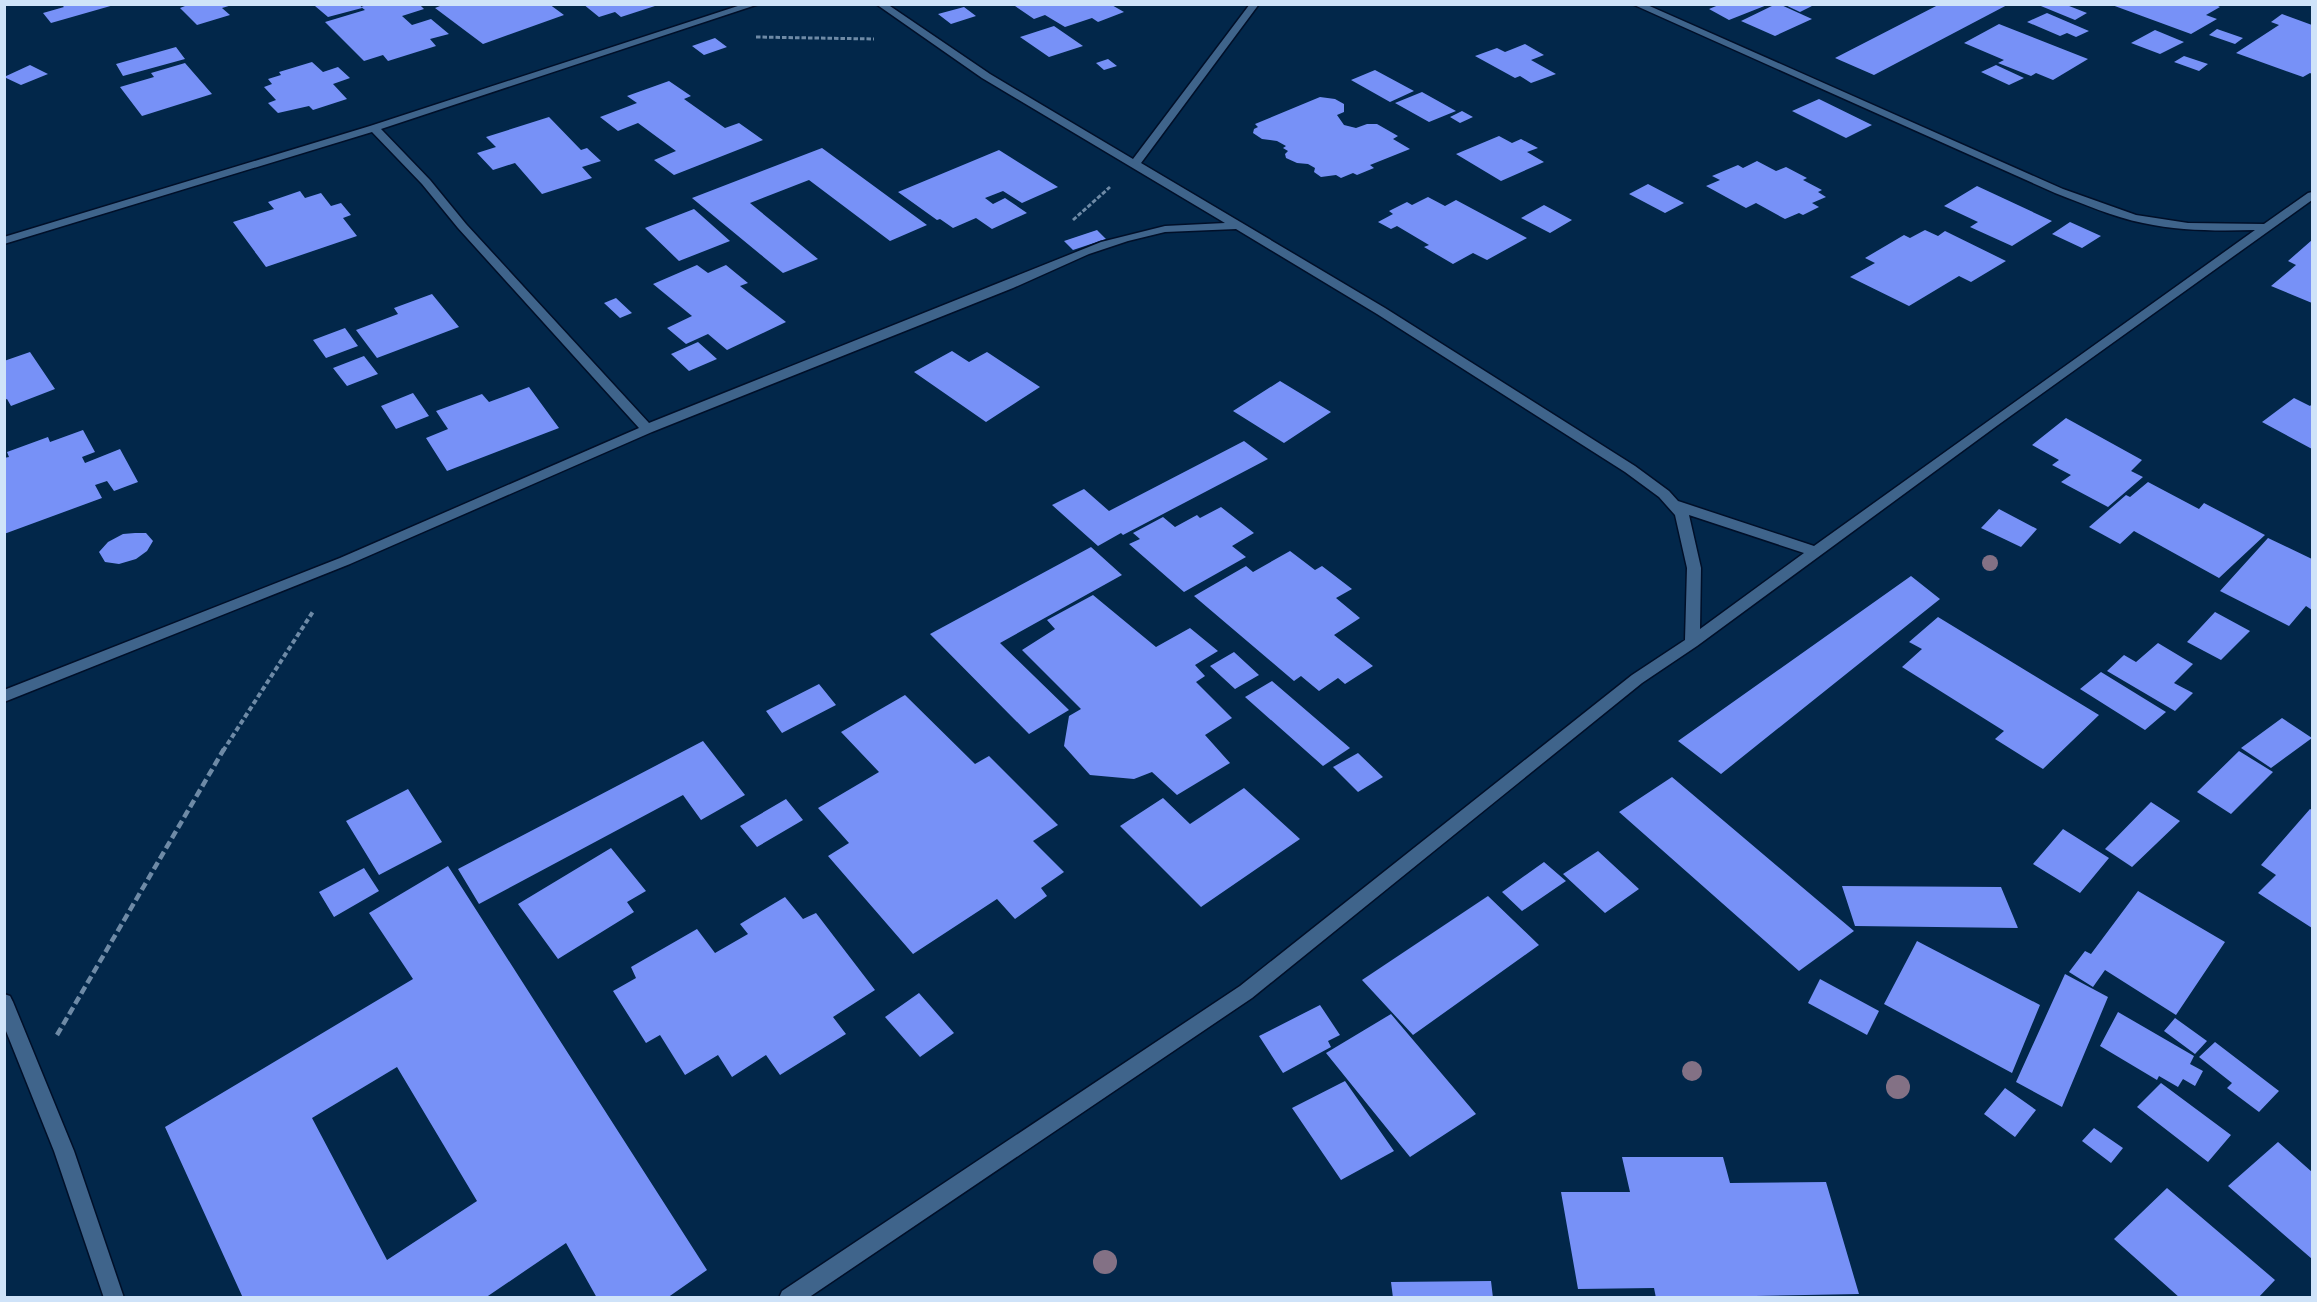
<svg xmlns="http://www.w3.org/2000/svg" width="2317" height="1302" font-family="'Open Sans',sans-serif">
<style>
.building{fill:#7791f7;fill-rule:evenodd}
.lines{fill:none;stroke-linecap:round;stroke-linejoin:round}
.minor-casing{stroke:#000f28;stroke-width:3}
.path-far2{stroke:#6e8aa6;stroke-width:3;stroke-dasharray:4.5 2;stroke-linecap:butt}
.path-far1{stroke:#6e8aa6;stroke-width:4;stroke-dasharray:5 3;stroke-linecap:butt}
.path{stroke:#6e8aa6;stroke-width:4.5;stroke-dasharray:8 4;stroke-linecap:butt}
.minor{fill:#3f648b;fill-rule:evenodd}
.tree{fill:#837185}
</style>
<rect width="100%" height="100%" fill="#02274a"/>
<path class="building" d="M61,4H114V5L51,23L43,13L64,7Z
M322,4H359L362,8L328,17L315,6Z
M369,4H419L424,9L402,16L412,25L431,19L449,34L430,39L436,46L388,61L383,55L364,61L325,22L365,10L361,7Z
M445,4H549L564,15L483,44L435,8Z
M583,4H658V5L621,17L615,12L599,17Z
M1012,4H1110L1124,12L1098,22L1092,18L1065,27L1045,15L1034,19Z
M1721,4H1767V5L1729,20L1709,9Z
M1776,4H1779L1812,19L1775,36L1741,21Z
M1783,4H1807L1812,6L1800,12Z
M1940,4H2009L1874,75L1835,58Z
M2036,4H2064L2087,13L2075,20Z
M2214,4L2220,7L2206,15L2217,19L2191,34L2112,5Z
M183,5H232L222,8L230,15L197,25L180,8L185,6Z
M964,7L976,16L951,24L938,14Z
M2047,13L2089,31L2076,37L2067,33L2060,36L2027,22Z
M2282,14L2312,25V74L2310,73L2303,77L2236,53L2279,25L2271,22Z
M1999,24L2088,59L2053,80L2036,73L2031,76L1998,63L2004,60L1964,43Z
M1054,26L1083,46L1049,57L1020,37Z
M2217,29L2243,38L2235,44L2209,35Z
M2155,30L2184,42L2160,54L2131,43Z
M715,38L727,47L704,55L692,46Z
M1525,44L1544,55L1531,60L1556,74L1531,83L1520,76L1515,78L1475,56L1497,48L1505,52Z
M176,47L185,59L123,76L116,64Z
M2184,56L2208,64L2199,71L2174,62Z
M1108,59L1117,66L1104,70L1096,63Z
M312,62L323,72L338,67L350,78L333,84L347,99L313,110L309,106L278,113L268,103L276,100L264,87L272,84L268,79L281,75L279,72Z
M185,63L212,94L142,116L120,87L154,77L151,73Z
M30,65L48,74L21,85L4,77Z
M1996,65L2024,78L2009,85L1981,72Z
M1375,70L1414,91L1390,102L1351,80Z
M669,81L691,96L684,99L725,128L739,123L763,140L674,175L654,160L676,151L638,123L618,131L600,117L637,103L627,96Z
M1422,92L1456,111L1429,122L1395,103Z
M1320,97L1335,99L1344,104V112L1337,115L1344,125L1356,128L1367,124H1377L1398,136L1393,139L1410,149L1370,165L1374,168L1357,175L1353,173L1341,178L1336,175L1321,177L1314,172L1315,168L1308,164L1297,163L1286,158L1285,154L1288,151L1283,148L1286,146L1277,141L1262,139L1253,133L1254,129L1258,127L1255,124Z
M1819,99L1872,125L1846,138L1792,111Z
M1462,111L1473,117L1460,123L1450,117Z
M549,117L581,150L587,148L601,161L582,167L592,178L542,194L515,163L493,170L477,153L496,147L486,137Z
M1499,136L1512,143L1521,139L1538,148L1527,152L1544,162L1501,181L1456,154Z
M822,148L927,225L890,241L809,180L750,203L818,259L783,273L692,198Z
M999,150L1058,187L1022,203L1003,191L985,198L993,204L1005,198L1027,213L992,229L976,218L953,228L940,219L937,220L898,192Z
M1757,161L1776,171L1786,167L1807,178L1803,180L1822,190L1818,192L1826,197L1812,203L1819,207L1803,215L1799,213L1785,219L1756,203L1746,208L1706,186L1720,180L1712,176L1738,165L1743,168Z
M1648,184L1684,203L1665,213L1629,194Z
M1977,186L2052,221L2012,246L1970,227L1978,222L1944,206Z
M300,191L305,198L321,193L331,206L341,203L351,215L343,218L357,236L266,267L233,222L274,209L268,202Z
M1428,197L1445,206L1456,200L1527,238L1487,260L1473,253L1453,264L1424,247L1429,245L1397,226L1391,229L1378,222L1393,214L1389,211L1407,202L1412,205Z
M1544,205L1572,220L1550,233L1521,218Z
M694,209L730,241L679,261L645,228Z
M2070,222L2101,236L2082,248L2052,234Z
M1097,230L1106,239L1073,250L1064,241Z
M1925,230L1938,236L1945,231L2006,261L1971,282L1959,276L1909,306L1850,277L1875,263L1865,258L1904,235L1910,238Z
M2312,240V303L2271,286L2296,265L2288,261Z
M697,265L708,273L726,265L748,283L740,286L786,322L727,350L708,334L686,344L667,328L692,316L653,284Z
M432,294L459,327L377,358L356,330L398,314L394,308Z
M616,298L632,313L620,318L604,303Z
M345,328L358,346L326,358L313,340Z
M698,342L717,359L689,371L671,354Z
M952,351L969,362L987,352L1040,387L986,422L914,372Z
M30,352L55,389L11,406L7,399L4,400V361Z
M364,356L378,374L347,386L333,368Z
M1280,381L1331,412L1284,443L1233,411Z
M529,387L559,428L447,471L426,438L448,429L436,411L482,394L489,402Z
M413,393L429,416L396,429L381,406Z
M2294,398L2310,406L2312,404V449L2262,422Z
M2066,418L2142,460L2131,471L2143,477L2108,507L2061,482L2071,475L2052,465L2059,460L2032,445Z
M83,430L95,452L82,457L85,463L120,449L138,482L114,491L107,481L95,485L102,498L4,534V458L9,457L7,452L48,437L50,442Z
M1244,441L1268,459L1123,535L1121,533L1098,546L1052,505L1084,489L1109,511Z
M2148,482L2199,509L2204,503L2265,535L2219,578L2134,531L2120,544L2089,527L2126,495L2130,497Z
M1221,507L1254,533L1232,546L1246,557L1184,592L1129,544L1140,539L1133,533L1163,517L1175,527L1197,515L1200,518Z
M1999,509L2037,529L2021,547L1981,528Z
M135,533H146L153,541L147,551L136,559L119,564L105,562L99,552L108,542L123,534Z
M2268,538L2312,559V610L2306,606L2289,626L2220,591Z
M1091,547L1122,575L1000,643L1069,710L1029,734L930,634Z
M1290,551L1315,570L1322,566L1352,589L1336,598L1360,618L1334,635L1373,666L1345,684L1338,678L1319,691L1301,676L1294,681L1194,596L1246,566L1253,572Z
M1911,576L1940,599L1721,774L1678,741Z
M1093,595L1156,647L1190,628L1218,651L1195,665L1205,676L1196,682L1232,718L1205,735L1230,763L1177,795L1152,772L1134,779L1090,775L1064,746L1069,716L1081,709L1022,650L1055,629L1047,620Z
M2215,612L2250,631L2221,660L2187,642Z
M1938,617L2099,715L2043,769L1995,739L2004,731L1902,667L1922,649L1909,642Z
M2158,643L2193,664L2174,683L2193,693L2175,711L2107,671L2124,655L2136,662Z
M1234,652L1259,675L1235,689L1210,666Z
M2101,672L2166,712L2145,730L2080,689Z
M1272,681L1350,748L1323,766L1245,697Z
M819,684L836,705L782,733L766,711Z
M905,695L975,764L989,756L1058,825L1033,841L1064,872L1041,888L1047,896L1015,919L997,899L913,954L828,856L849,843L818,808L879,772L841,732Z
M2282,718L2312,738L2271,768L2241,748Z
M703,741L745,795L701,820L683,795L479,904L458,869Z
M2239,751L2273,772L2231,814L2197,792Z
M1358,753L1383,777L1358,792L1333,767Z
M1672,777L1854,931L1799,971L1619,812Z
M1244,788L1300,839L1201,907L1120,826L1163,798L1190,824Z
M408,789L442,842L379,875L346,821Z
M786,799L803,820L757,847L740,826Z
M2151,802L2180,821L2132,867L2105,849Z
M2310,809L2312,810V928L2258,893L2276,875L2261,865Z
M2063,829L2109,858L2080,893L2033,864Z
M611,848L646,891L627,902L634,912L558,959L518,904Z
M1598,851L1639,889L1605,913L1563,874Z
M1544,862L1566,881L1522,911L1502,892Z
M448,866L707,1270L667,1298H597L566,1243L485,1298H243L165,1127L413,979L369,913ZM397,1067L477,1201L387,1260L312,1118Z
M364,868L379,891L334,917L319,892Z
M1842,886L2001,887L2018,928L1855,926Z
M2138,891L2225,942L2176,1015L2105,970L2093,987L2069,972L2085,951L2091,954Z
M1488,896L1539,945L1413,1035L1362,980Z
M785,897L803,919L816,913L875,990L833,1017L846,1034L780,1075L766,1055L732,1077L718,1055L685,1075L660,1035L646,1043L613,991L636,978L631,967L697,929L715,953L748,934L740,924Z
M1917,941L2040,1005L2012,1073L1884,1004Z
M2065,974L2108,997L2062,1107L2016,1082Z
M1820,979L1879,1011L1867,1035L1808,1003Z
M919,993L954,1033L920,1057L885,1017Z
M1320,1005L1340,1035L1328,1041L1331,1047L1283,1073L1259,1036Z
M2118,1012L2194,1056L2190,1064L2203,1071L2195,1086L2183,1079L2178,1087L2159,1076L2157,1080L2100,1046Z
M1391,1014L1476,1114L1410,1157L1326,1053Z
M2175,1018L2207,1041L2195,1054L2164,1031Z
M2215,1042L2279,1091L2259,1112L2227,1088L2232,1083L2199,1057Z
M1345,1081L1394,1151L1341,1180L1292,1108Z
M2161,1083L2231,1135L2208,1162L2137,1107Z
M2005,1088L2036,1110L2015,1137L1984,1114Z
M2094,1128L2123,1148L2111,1163L2082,1141Z
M2278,1142L2312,1172V1259L2228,1186Z
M1622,1157H1723L1730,1183L1826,1182L1859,1294L1656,1298L1654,1288L1578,1289L1561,1192H1630Z
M2167,1188L2275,1280L2258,1298H2180L2114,1239Z
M1491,1281L1493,1298H1393L1391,1282Z"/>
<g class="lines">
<defs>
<path id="minor" d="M744,4H759L381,129L430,180L466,224L649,423L1101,242L1165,226L1225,223L982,78L876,4H887L990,74L1133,159L1250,4H1259L1141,163L1385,308L1635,466L1669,491L1678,501L1814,546L2255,230C2217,231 2180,231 2143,223C2113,217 2084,204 2055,193L1632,4H1645L2063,189L2136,215L2188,223L2264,224L2308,193L2312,192V200L1998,425L1697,646L1642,683L1252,998L808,1298H779L782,1291L1240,986L1632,675L1685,640L1687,568L1675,515L1659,497L1625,472L1377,314L1236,229L1165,232L1128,241L1089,254L1013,288L652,432L350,564L4,702V690L340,558L639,428L458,228L422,184L372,132L4,244V237L370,126ZM1689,515L1804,553L1700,629L1701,568Z
M4,994L10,996L13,1002L74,1151L124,1298H104L54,1151L4,1026Z"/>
</defs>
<use href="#minor" class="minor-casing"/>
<path class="path-far2" d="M756,37L874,39
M1073,220L1110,187"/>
<path class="path-far1" d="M223,751L314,610"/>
<path class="path" d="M57,1035L224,749"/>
<use href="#minor" class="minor"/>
</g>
<g class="tree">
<circle cx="1990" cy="563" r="8"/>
<circle cx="1692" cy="1071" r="10"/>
<circle cx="1898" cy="1087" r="12"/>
<circle cx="1105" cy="1262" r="12"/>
</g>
<rect width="2317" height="1302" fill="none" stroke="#cfe3f9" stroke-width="12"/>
</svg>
